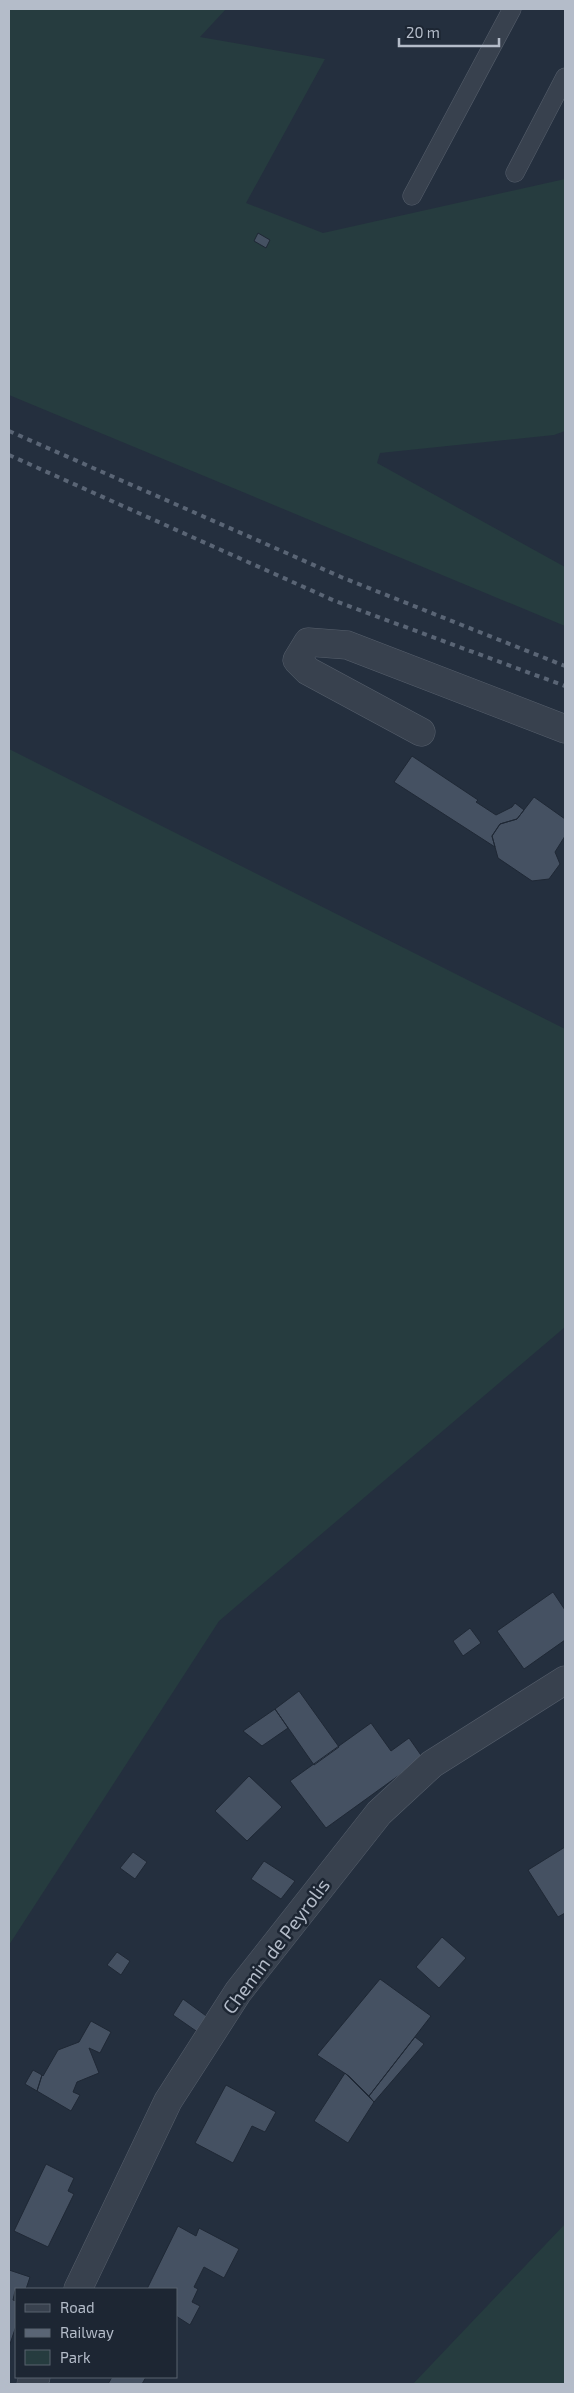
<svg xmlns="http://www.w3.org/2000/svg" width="574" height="2393" font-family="'Exo 2',sans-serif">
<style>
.green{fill:#263c3f}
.building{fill:#455162;stroke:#1f2835}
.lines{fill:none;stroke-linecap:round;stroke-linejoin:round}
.service-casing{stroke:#565f6c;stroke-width:19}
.minor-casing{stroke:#565f6c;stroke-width:29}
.service{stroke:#38414e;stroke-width:18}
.minor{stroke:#38414e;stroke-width:28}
.rail{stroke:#5a6575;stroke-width:4;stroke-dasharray:5 5;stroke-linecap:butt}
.labels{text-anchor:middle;stroke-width:5;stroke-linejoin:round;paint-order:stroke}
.street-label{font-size:19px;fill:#b4bcc9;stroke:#1d2633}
</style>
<rect width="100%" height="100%" fill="#242f3e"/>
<path class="green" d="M9,9H226L200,37L325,59L246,203L323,233L565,179V431L554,435L380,453L377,463L565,567V626L9,395Z
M9,749L565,1029V1327L219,1621L9,1945Z
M565,2224V2384H413Z"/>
<path class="building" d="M258,233L270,240L266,248L254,241Z
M412,756L478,800L476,802L496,815L512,807L515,803L524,810L517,819L500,824L492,836L495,847L394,782Z
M534,797L565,819V836L555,852L560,864L549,879L532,881L498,858L492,836L500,824L517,819Z
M553,1592L565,1610V1640L524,1669L497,1631Z
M470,1628L481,1643L463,1656L453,1641Z
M299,1691L339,1747L314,1765L275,1709Z
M275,1709L288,1728L262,1746L243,1731Z
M371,1723L391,1751L409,1738L423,1758L326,1828L290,1781Z
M249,1776L282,1807L247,1841L215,1811Z
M565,1847V1913L558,1917L528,1870Z
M133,1852L147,1862L135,1879L120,1868Z
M264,1861L295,1881L281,1899L251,1879Z
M442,1937L466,1958L439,1988L416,1967Z
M117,1952L130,1961L121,1975L107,1965Z
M380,1979L431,2016L369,2096L349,2076L317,2055Z
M183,1999L209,2018L199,2033L173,2015Z
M91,2021L111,2032L100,2053L89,2048L99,2073L77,2082L73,2092L80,2095L71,2111L37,2091L42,2075L43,2076L58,2050L79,2042Z
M415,2037L424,2044L374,2102L369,2096Z
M33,2070L42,2075L37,2091L25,2084Z
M345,2073L374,2102L348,2143L314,2121Z
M226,2085L276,2112L265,2132L252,2126L233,2163L195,2143Z
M46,2164L74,2178L68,2191L74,2194L48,2247L14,2231Z
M178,2226L196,2236L199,2228L239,2249L224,2278L204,2267L194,2287L198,2289L192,2302L200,2306L190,2325L176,2316V2289H147Z
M9,2270L30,2277L26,2289H16L15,2291L13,2300L16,2301V2326L9,2347Z
M112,2377H146L142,2384H108Z"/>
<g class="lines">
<defs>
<path id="service" d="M515,173L565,77
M412,196L512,9"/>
<path id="minor" d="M421,732L308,671L297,660L308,642L347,645L565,729
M78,2289L168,2101L238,1992L379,1813L432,1764L565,1680
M31,2384L36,2377"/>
</defs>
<use href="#service" class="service-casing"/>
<use href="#minor" class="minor-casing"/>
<use href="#service" class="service"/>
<use href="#minor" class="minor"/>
<path class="rail" d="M9,431L341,577L565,666
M9,455L335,601L565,686"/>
</g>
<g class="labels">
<g class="street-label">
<text transform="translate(276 1946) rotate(-53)" y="7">Chemin de Peyrolis</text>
</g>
</g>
<rect width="574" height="2393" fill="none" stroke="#b4bcc9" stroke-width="20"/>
<rect x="15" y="2288" width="162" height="90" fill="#1d2633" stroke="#59626f"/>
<rect x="25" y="2304" width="25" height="8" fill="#38414e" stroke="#59626f"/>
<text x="60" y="2313" font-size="15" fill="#b4bcc9">Road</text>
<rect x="25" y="2329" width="25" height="8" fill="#5a6575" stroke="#59626f"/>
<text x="60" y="2338" font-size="15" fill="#b4bcc9">Railway</text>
<rect x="25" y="2350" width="25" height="15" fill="#263c3f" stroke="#59626f"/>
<text x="60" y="2363" font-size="15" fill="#b4bcc9">Park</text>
<path d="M399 38v8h100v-8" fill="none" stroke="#b4bcc9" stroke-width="2.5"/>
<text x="406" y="38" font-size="15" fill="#b4bcc9" stroke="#1d2633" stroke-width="4" paint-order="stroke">20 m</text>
</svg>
